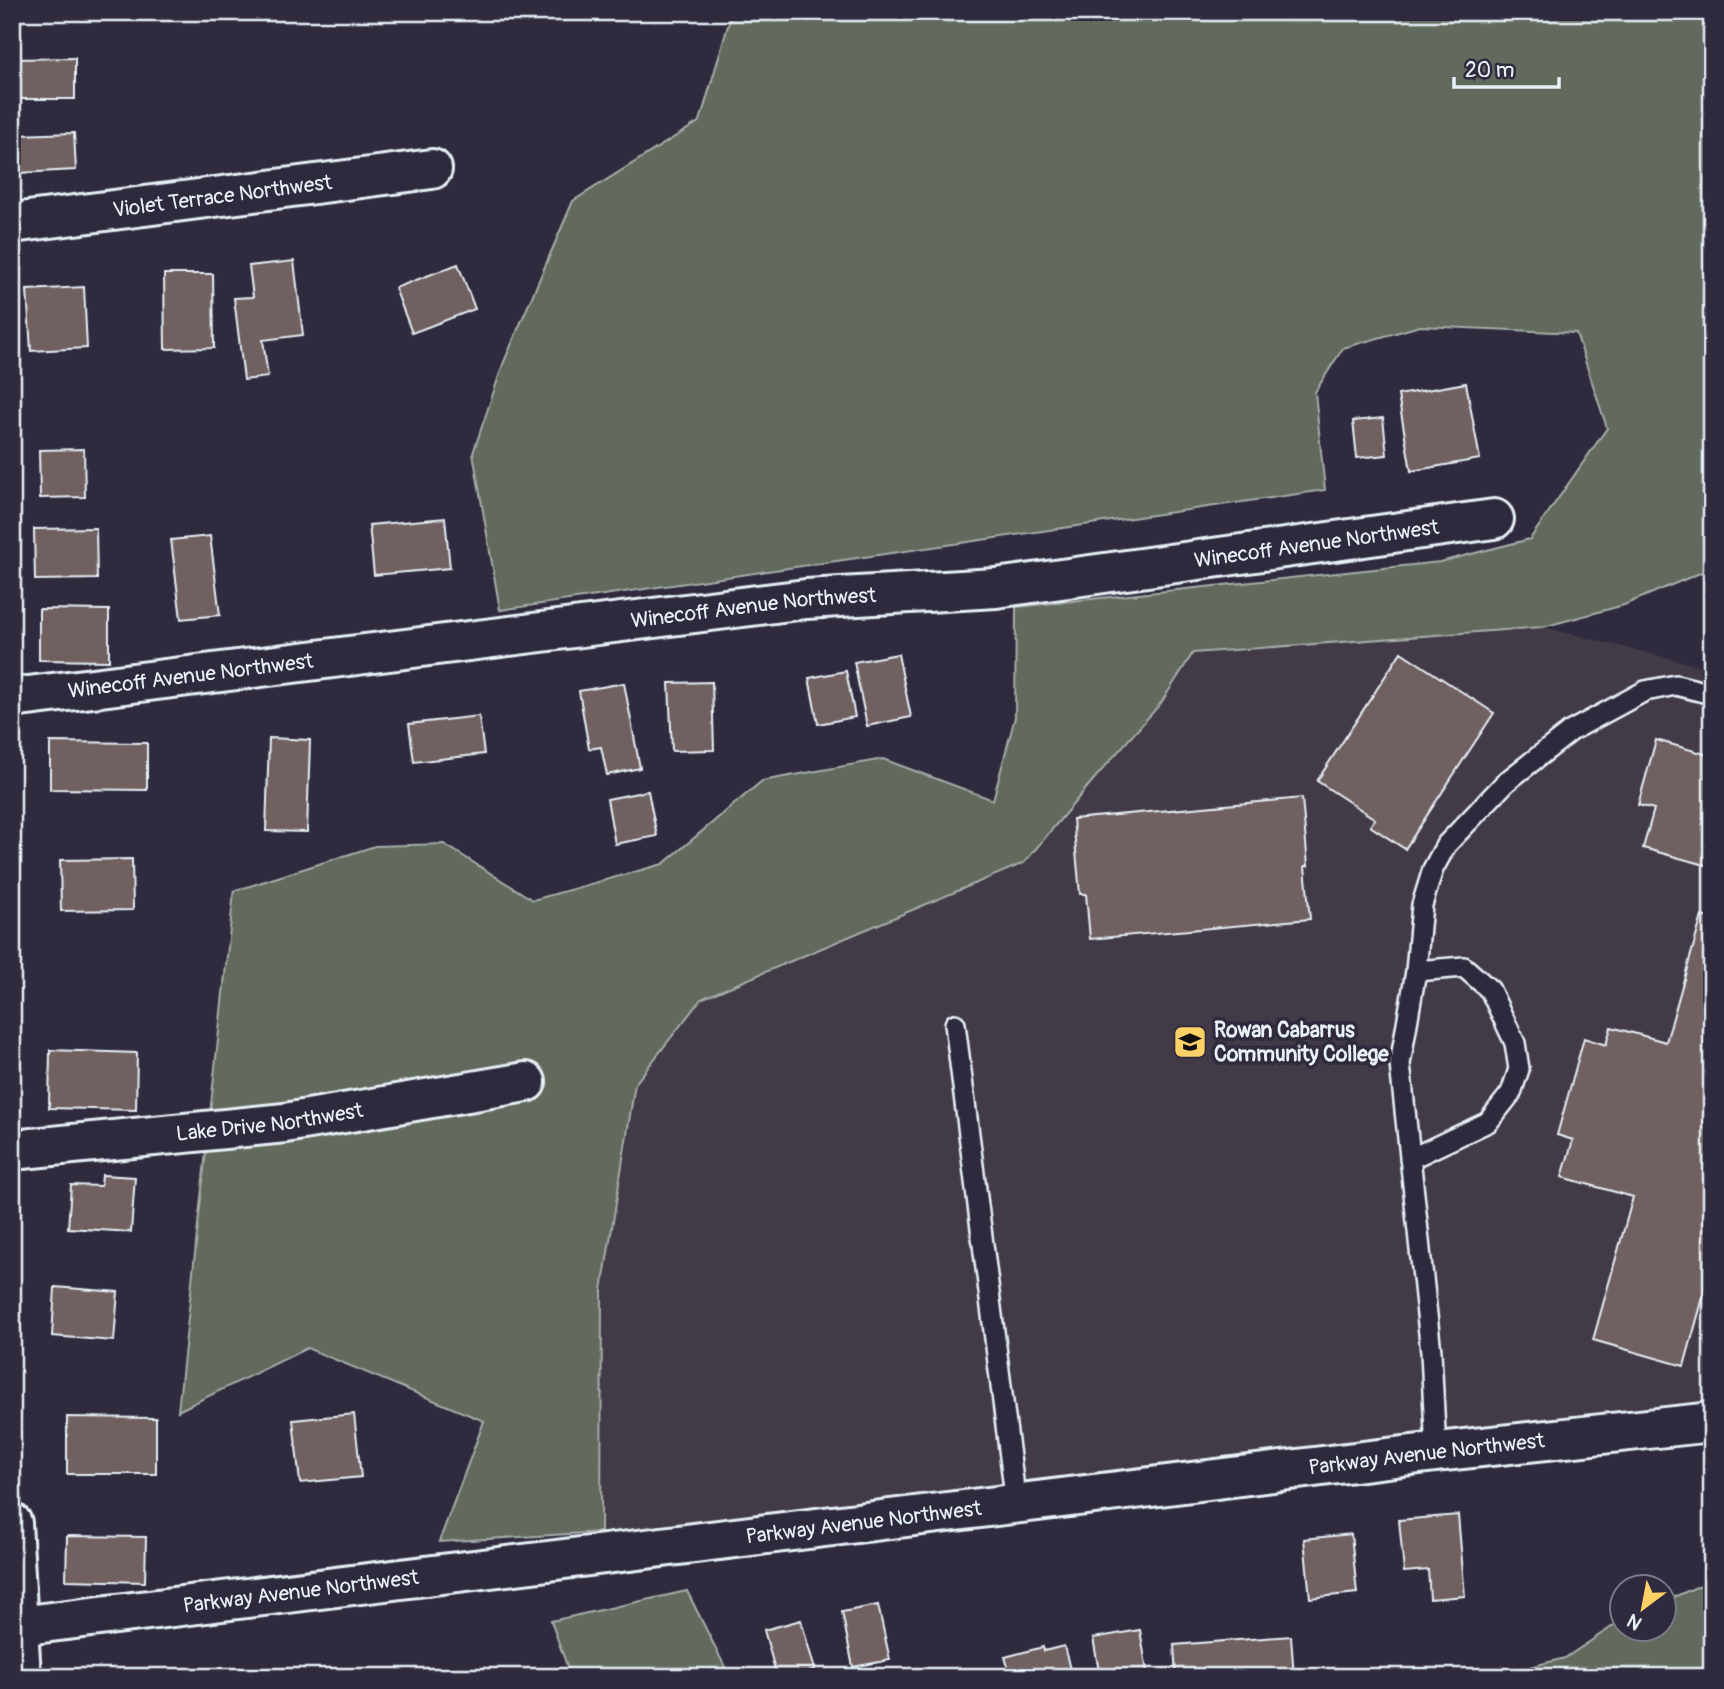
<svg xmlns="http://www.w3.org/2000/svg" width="1724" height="1689" font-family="Pangolin,sans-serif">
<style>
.built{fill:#423a47}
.green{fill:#626a5d;stroke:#a5aeaa;stroke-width:2}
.building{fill:#70615e;stroke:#e8f1f8;stroke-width:2}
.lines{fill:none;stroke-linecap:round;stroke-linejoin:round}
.lane-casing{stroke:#e8f1f8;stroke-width:24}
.street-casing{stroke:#e8f1f8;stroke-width:44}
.secondary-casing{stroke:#e8f1f8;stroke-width:44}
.lane{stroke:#2f2a3d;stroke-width:19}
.street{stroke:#2f2a3d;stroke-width:38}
.secondary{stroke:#2f2a3d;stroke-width:38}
.labels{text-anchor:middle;stroke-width:7;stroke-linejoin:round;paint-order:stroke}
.street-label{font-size:21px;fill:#e8f1f8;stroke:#2f2a3d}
.poi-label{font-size:21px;font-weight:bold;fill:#e8f1f8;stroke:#2f2a3d;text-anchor:start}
</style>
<rect width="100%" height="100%" fill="#2f2a3d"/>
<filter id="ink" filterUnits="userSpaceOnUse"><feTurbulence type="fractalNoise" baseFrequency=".0143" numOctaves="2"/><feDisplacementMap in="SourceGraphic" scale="14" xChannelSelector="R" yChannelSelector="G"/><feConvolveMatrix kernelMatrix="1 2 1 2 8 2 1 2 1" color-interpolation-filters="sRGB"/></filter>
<g filter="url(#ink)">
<path class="built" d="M1543,627L1712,669V1410L601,1532L602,1290L635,1084L701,999L1094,779L1161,703L1193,653Z"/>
<path class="green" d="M732,12H1712V568L1624,605L1543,627L1193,653L1161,703L1094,779L1024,863L701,999L635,1084L602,1290L601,1532L439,1542L484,1421L307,1348L178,1411L234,891L375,846L444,844L533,900L663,864L762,781L883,759L993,800L1015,717L1016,607L1440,562L1530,539L1607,428L1576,333L1420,326L1343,348L1315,392L1325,490L500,610L473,453L503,364L573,201L700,121Z
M1712,1580V1677H1482L1498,1675L1565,1658L1622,1620V1630H1664L1665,1601Z
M687,1591L730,1677H571L551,1621Z"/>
<path class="building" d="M75,58V99H12V59Z
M74,133L76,170L19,173L18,135Z
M294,261L303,335L263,340L268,377L244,380L234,298L253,297L249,266Z
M458,264L475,309L412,333L395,288Z
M164,274H213L214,348L165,349Z
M84,287L87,348L31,351L27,290Z
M1466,383L1480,459L1411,471L1398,395Z
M1383,418L1387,455L1357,458L1353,421Z
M84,449L85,497L40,498L39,450Z
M445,518L450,568L374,575L369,525Z
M96,528L97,579L35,580L34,529Z
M210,536L220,615L181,619L171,540Z
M39,609L109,610V661L39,660Z
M1401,652L1494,713L1405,849L1370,826L1375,819L1317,781Z
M898,654L911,717L867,726L854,662Z
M846,671L855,717L818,724L809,678Z
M712,682L714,750L672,751L669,683Z
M624,683L640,768L607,775L601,747L589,749L579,691Z
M479,716L484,754L414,762L409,724Z
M269,738L310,740L307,832L266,831Z
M1656,740L1712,756V867L1643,848L1654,809L1638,805Z
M50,742L147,743V790L50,789Z
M648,791L657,836L615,844L607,799Z
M1302,798L1308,866H1305L1310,919L1090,939L1086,894H1080L1073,819Z
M132,859L133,910L61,911L60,860Z
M1702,916L1712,919V1288L1706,1287L1684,1366L1593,1340L1633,1197L1562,1177L1573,1140L1557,1135L1584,1038L1606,1045L1611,1027L1666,1042Z
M50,1050L137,1053L136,1110L49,1108Z
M102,1175L135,1177L131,1232L68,1228L71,1185L101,1186Z
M55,1287L118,1292L114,1341L52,1336Z
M354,1414L361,1477L300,1483L293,1420Z
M67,1417L156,1418V1474H67Z
M1458,1515L1465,1596L1430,1599L1428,1570L1404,1572L1399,1520Z
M1351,1534L1357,1593L1310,1598L1304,1539Z
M67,1536L146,1537L145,1582L66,1580Z
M878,1605L890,1660L853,1667L842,1612Z
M801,1620L815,1670L792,1677H777L764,1630Z
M1140,1630L1148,1677H1100L1093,1638Z
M1291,1636L1294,1677H1176L1174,1645Z
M1064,1646L1072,1677H1011L1005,1657L1043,1647L1044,1651Z"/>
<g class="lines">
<defs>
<path id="lane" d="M955,1024L1016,1504
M1410,1159L1488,1122L1511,1093L1519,1069L1515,1043L1490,990L1464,967L1416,971
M1436,1452L1431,1352L1400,1064L1416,971L1422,905L1433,869L1446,845L1506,782L1571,731L1645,691L1676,685L1712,694"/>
<g id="street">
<path id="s1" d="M12,223L432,169"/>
<path id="s2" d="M12,698L806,599L996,588L1494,519"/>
<path id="s3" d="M12,1150L285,1123L526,1082"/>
<path id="s4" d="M18,1626L1436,1452L1712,1422"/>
</g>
<path id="secondary" d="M12,1523L21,1677"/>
</defs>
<use href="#lane" class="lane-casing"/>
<use href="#street" class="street-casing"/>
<use href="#secondary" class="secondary-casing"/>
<use href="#lane" class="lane"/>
<use href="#street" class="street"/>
<use href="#secondary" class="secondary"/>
</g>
</g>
<defs>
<symbol id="university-square" viewBox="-11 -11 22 22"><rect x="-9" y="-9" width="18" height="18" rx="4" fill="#ffd166" stroke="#2f2a3d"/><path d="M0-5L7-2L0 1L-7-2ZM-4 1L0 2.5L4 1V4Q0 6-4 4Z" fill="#111"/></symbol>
</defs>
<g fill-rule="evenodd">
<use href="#university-square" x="1171" y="1023" width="38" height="38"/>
</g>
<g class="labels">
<g class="street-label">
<text dy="7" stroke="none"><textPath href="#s1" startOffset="212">Violet Terrace Northwest</textPath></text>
<text dy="7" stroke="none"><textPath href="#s2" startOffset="1314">Winecoff Avenue Northwest</textPath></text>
<text dy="7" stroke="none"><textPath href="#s2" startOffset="747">Winecoff Avenue Northwest</textPath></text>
<text dy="7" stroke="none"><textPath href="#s2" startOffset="180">Winecoff Avenue Northwest</textPath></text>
<text dy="7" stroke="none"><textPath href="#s3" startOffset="259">Lake Drive Northwest</textPath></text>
<text dy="7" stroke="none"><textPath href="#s4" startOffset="1419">Parkway Avenue Northwest</textPath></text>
<text dy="7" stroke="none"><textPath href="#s4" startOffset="852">Parkway Avenue Northwest</textPath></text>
<text dy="7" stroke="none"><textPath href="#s4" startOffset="285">Parkway Avenue Northwest</textPath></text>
</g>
<g class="poi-label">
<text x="1214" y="1037">Rowan Cabarrus<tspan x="1214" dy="24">Community College</tspan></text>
</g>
</g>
<rect width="1724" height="1689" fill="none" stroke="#2f2a3d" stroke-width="42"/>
<rect x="21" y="21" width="1682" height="1647" fill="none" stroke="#e8f1f8" stroke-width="2.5" filter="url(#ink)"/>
<g transform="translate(1643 1608) rotate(212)"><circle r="33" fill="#2f2a3d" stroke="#797a88" stroke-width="2"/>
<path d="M0-5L12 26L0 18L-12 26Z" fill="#ffd166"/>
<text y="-10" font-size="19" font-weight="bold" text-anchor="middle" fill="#e8f1f8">N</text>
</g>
<path d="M1454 77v10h105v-10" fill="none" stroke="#e8f1f8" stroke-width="3.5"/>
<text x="1465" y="77" font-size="21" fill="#e8f1f8" stroke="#2f2a3d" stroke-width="5" paint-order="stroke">20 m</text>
</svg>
